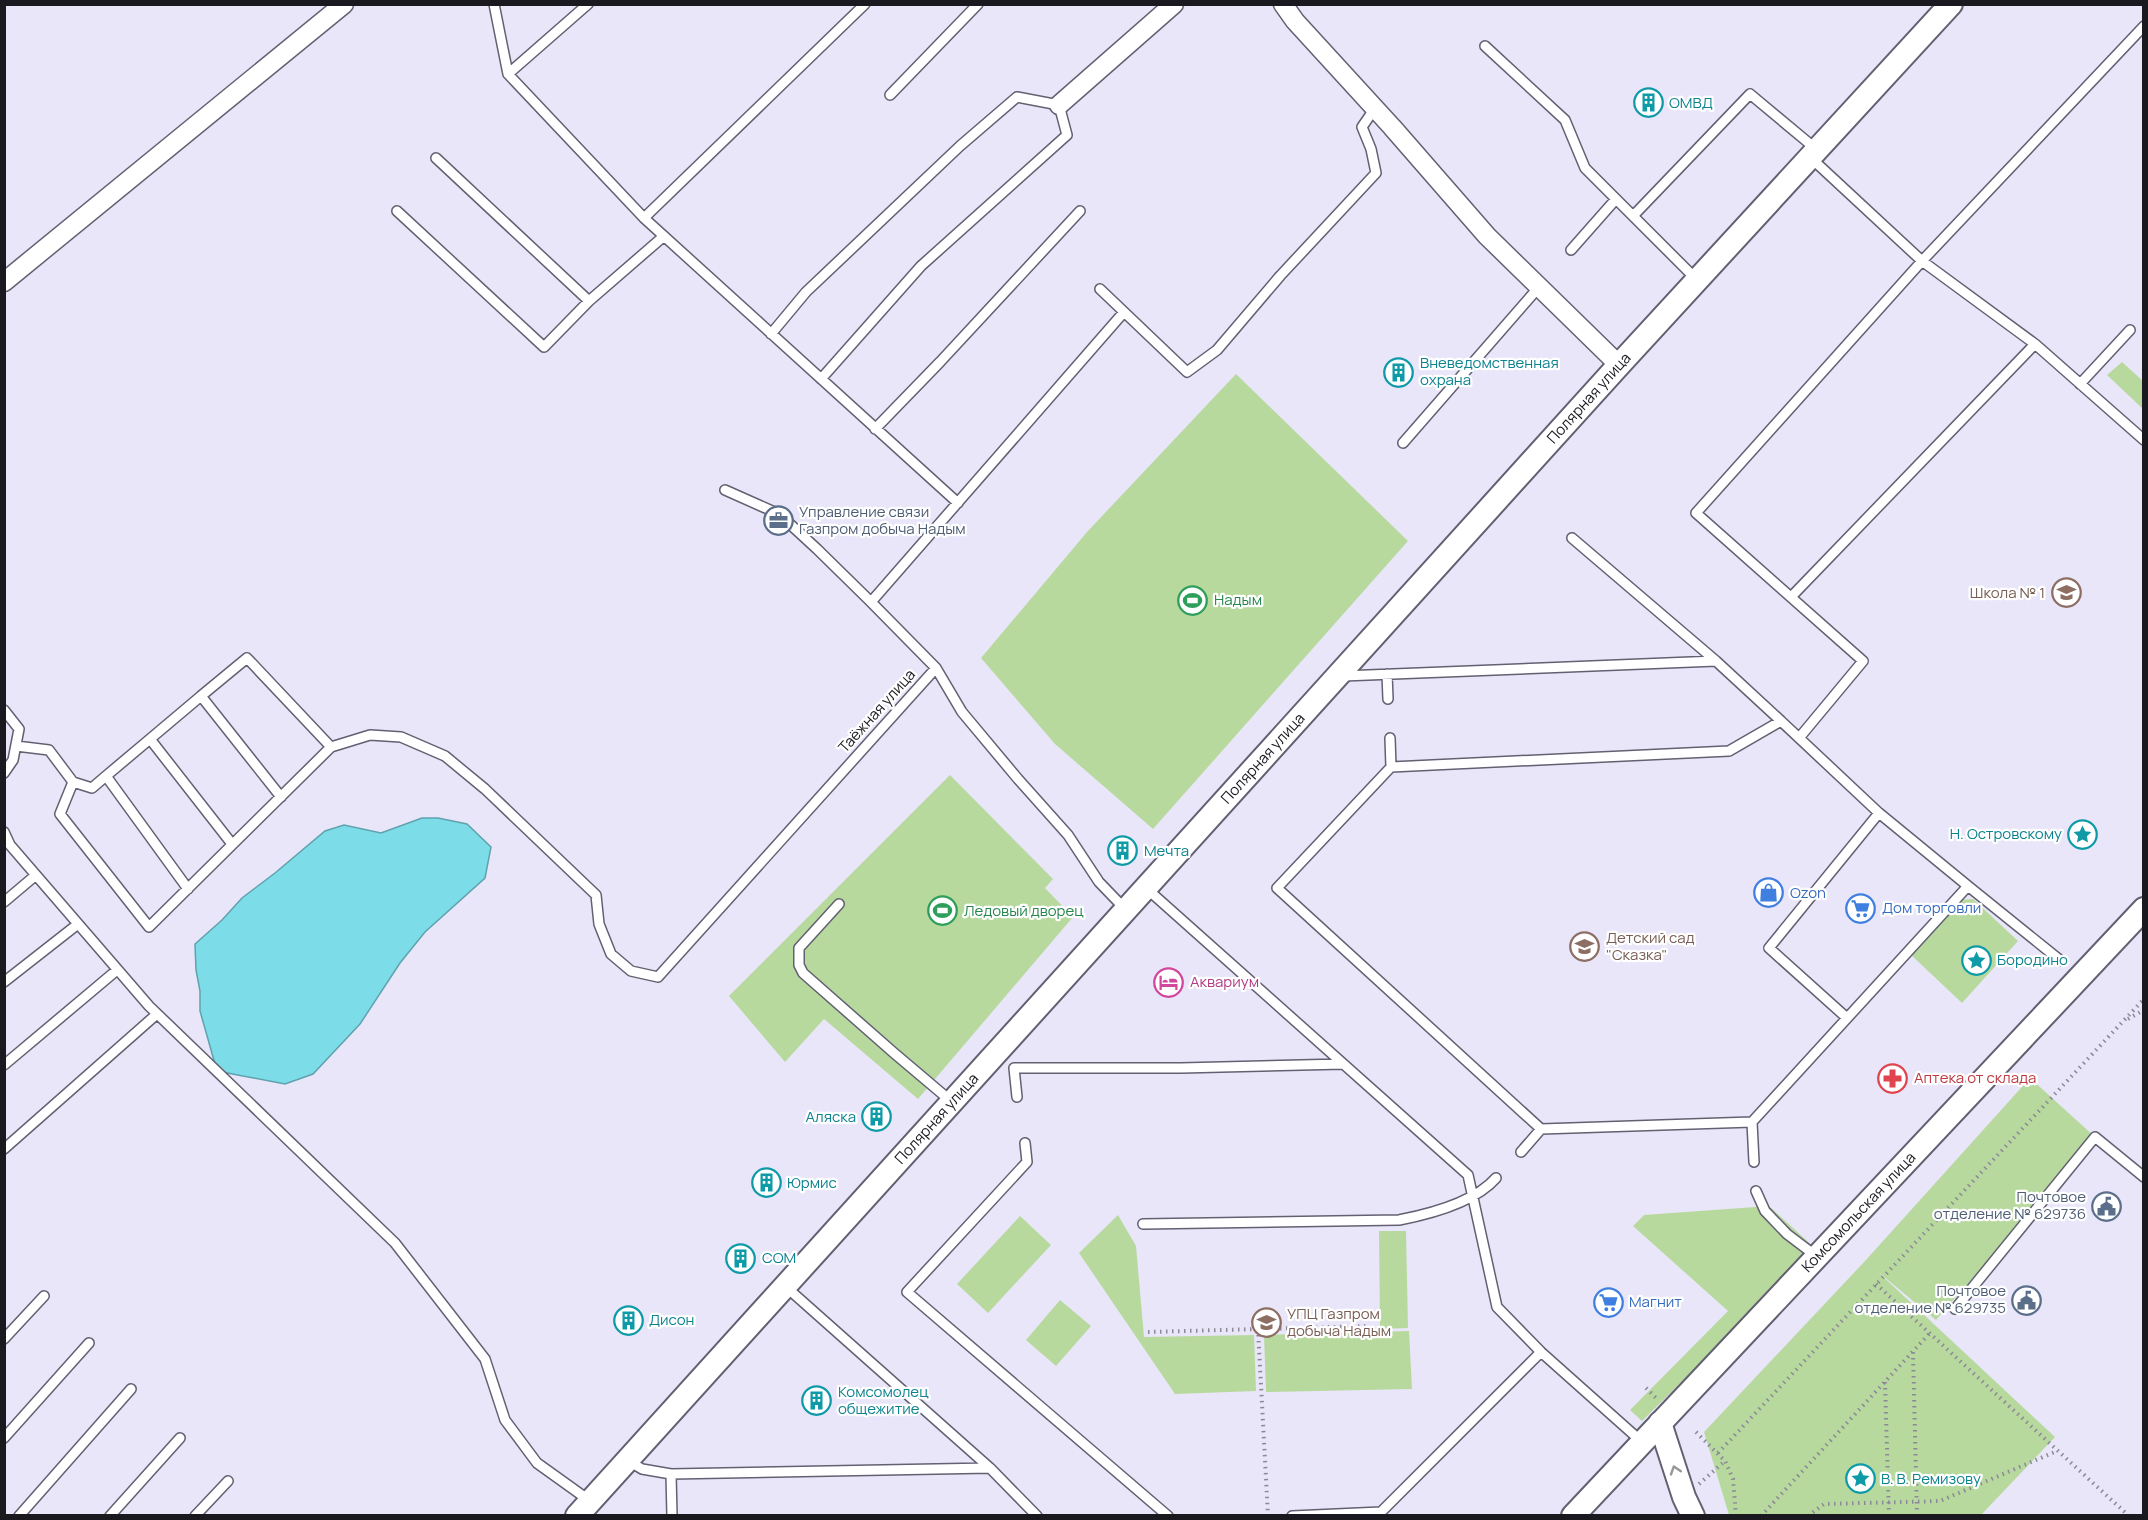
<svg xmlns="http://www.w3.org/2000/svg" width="2148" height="1520" font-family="Manrope,sans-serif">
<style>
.green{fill:#b8d99e}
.water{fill:#7cdde9;stroke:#5fa2ad;stroke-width:1.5}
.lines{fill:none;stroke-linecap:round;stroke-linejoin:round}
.service-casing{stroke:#626071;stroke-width:12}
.minor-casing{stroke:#626071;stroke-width:21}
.tertiary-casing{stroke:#626071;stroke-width:26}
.path{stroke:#8b8997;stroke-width:4;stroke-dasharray:1.5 4.5;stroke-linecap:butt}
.service{stroke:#fff;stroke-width:9}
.minor{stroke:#fff;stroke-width:18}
.tertiary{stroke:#fff;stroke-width:22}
.oneway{stroke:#98989b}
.labels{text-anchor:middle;stroke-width:4.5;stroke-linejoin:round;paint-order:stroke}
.culture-label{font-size:15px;fill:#0d838f;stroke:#fff;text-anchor:start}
.street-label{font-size:15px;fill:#1a1920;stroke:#fff}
.service-label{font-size:15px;fill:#4e5e75;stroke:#fff;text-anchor:end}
.education-label{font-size:15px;fill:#785e54;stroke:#fff;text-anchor:start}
.leisure-label{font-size:15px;fill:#27864d;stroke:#fff;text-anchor:start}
.shop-label{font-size:15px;fill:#366cbe;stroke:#fff;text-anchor:start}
.hotel-label{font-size:15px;fill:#b23c85;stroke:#fff;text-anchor:start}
.health-label{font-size:15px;fill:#be3a42;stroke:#fff;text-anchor:start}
</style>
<rect width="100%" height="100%" fill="#e9e6fa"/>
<path class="green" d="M2122,362L2143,381V409L2107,375Z
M1236,374L1408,541L1153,829L1055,744L981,658L1087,532Z
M950,775L1053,879L1045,888L1073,917L918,1099L824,1019L785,1062L729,996Z
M1973,899L2018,941L1962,1003L1910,954L1959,900Z
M2030,1078L2095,1137L1936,1320L1877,1271L2055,1437L1981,1515H1729L1704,1432L1865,1261Z
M1769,1206L1816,1249L1642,1421L1630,1410L1728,1311L1633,1226L1644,1215Z
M1118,1215L1136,1246L1144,1337L1254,1335L1256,1391L1175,1394L1079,1253Z
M1020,1216L1051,1245L988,1313L957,1284Z
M1379,1231H1406L1408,1328L1380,1329Z
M1060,1300L1091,1326L1056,1366L1026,1340Z
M1409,1331L1412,1389L1266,1392L1264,1335Z"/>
<path class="water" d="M422,818H438L467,824L491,847L485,878L425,932L400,963L360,1024L313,1074L285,1084L217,1071L200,1011V991L196,970L195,944L222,920L242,898L275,873L325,831L344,825L381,833Z"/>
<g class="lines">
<defs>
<path id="service" d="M494,4L508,74
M588,4L508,74L644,218L958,503
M1485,46L1565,120L1585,168L1633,216
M890,95L978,4
M436,158L589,301L664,236
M1811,158L1922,261L2035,344L2144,440
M397,211L544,347L589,301
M644,218L865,4
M1571,250L1616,199
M1696,279L1633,216L1750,94L1816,149
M1100,289L1187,372L1217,350L1280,276L1376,173L1371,149L1362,127L1375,108
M1124,312L871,602L936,668L962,712L1018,779L1068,835L1099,882L1126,910
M771,334L806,292L960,146L1017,97L1059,105L1067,135L921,266L821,379
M2080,384L2130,330
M875,429L940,362L1080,211
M1403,443L1539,287
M725,490L779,514L817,549L871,602
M1791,597L2035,344
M1716,661L1781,721
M1387,674L1388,699
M1343,676L1716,661L1572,538
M4,710L19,729L13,760L4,773
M1781,721L1879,813L1968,886L1752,1122L1541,1129L1277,888L1391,767L1729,751Z
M1390,738L1391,767
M1799,738L1863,661L1696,513L1922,261L2144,26
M150,739L201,696
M16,746L49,750L73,782L60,814L149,927L331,747L370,735L401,737L445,756L485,789L596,895L599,924L611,954L631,971L658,977L936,668
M73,782L92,788L106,776
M281,797L201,696L247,658L331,747
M4,832L10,845L149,1006L395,1243L485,1359L505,1420L537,1463L590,1501
M1968,886L2061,961
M1146,888L1468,1175L1497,1307L1541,1352L1642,1442
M188,889L106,776L150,739L232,844
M4,902L36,875
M839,904L799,948V965L803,973L894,1053L952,1102
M4,982L78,924
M1847,1018L1769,948L1879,813
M4,1065L117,970
M1017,1097L1014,1068H1181L1343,1064
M1752,1122L1754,1162
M1025,1143L1027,1162L907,1292L1168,1516
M4,1149L157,1014
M1521,1152L1541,1129
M1756,1191L1765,1211L1787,1234L1816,1256
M1143,1224L1399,1220C1430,1214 1475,1202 1496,1178
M785,1286L990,1468
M1955,1309L2095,1137L2144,1177
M4,1339L44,1296
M4,1438L89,1343
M627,1460L642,1469L671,1474
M19,1516L131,1389
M110,1516L180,1438
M195,1516L228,1481
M672,1516L671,1474L990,1468L1037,1516
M1292,1516L1381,1512L1541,1352"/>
<path id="minor" d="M1283,4L1295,21L1392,127L1487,236L1619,365
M1059,105L1174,4
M4,282L344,4"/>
<g id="tertiary">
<path d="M1660,1423L1684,1497L1693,1516"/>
<path id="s1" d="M577,1516L1619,365L1951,4"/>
<path id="s2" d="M1573,1516L2144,909"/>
</g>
</defs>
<use href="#service" class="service-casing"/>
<use href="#minor" class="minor-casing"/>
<use href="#tertiary" class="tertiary-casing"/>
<path class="path" d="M2128,1019L2144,1010
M1876,1284L2129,1516
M1258,1329L1268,1516
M1148,1332L1369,1326
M1913,1352L1917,1516
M1885,1382L1889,1516
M1646,1388L1656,1398
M1696,1432L1725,1461L1733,1479L1736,1516
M1718,1453L2144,999
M1699,1484L1725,1461
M1761,1516L1929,1334
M1808,1516L1824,1504L1940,1501L2057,1451"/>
<use href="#service" class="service"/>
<use href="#minor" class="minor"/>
<use href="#tertiary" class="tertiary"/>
</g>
<defs><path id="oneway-chevron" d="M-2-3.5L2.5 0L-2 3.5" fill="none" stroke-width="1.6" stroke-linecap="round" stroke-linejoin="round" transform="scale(1.5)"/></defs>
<use class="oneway" href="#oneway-chevron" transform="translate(1675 1470) rotate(-108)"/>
<defs>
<symbol id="building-ring" viewBox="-11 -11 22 22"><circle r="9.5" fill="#fff" stroke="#0f9aa8" stroke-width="1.5"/><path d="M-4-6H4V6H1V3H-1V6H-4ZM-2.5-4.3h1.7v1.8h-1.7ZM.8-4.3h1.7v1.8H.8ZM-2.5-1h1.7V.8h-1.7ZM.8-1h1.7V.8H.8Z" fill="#0f9aa8"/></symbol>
<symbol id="office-ring" viewBox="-11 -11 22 22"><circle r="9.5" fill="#fff" stroke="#5c6f8a" stroke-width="1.5"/><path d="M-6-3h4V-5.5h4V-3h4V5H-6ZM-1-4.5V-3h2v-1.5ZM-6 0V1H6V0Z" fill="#5c6f8a"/></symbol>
<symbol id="school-ring" viewBox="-11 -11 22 22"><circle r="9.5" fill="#fff" stroke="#8d6e63" stroke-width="1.5"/><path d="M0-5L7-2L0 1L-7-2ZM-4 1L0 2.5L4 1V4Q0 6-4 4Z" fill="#8d6e63"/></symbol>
<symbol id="stadium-ring" viewBox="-11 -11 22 22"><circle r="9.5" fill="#fff" stroke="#2e9e5b" stroke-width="1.5"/><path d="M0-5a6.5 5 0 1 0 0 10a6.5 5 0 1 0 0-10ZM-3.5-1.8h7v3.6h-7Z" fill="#2e9e5b"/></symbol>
<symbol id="sight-ring" viewBox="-11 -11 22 22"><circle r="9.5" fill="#fff" stroke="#0f9aa8" stroke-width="1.5"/><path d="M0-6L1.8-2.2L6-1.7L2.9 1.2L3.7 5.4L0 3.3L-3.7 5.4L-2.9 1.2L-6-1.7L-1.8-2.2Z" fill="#0f9aa8"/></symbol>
<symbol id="shop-ring" viewBox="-11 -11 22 22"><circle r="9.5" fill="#fff" stroke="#3f7fe0" stroke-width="1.5"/><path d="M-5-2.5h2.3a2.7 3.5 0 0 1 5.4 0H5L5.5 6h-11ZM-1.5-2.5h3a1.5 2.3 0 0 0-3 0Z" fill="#3f7fe0"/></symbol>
<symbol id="supermarket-ring" viewBox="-11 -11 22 22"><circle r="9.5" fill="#fff" stroke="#3f7fe0" stroke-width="1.5"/><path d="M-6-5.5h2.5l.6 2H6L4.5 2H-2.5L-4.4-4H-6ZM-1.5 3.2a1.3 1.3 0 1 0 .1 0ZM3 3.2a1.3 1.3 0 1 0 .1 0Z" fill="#3f7fe0"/></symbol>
<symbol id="hotel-ring" viewBox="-11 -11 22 22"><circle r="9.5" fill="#fff" stroke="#d1479c" stroke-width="1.5"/><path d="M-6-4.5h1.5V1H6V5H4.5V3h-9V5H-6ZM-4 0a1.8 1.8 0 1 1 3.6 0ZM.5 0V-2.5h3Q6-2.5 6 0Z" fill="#d1479c"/></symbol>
<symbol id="pharmacy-ring" viewBox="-11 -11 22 22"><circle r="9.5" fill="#fff" stroke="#e0444e" stroke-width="1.5"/><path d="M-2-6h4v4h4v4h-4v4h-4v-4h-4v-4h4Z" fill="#e0444e"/></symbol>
<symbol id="civic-ring" viewBox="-11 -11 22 22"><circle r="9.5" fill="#fff" stroke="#5c6f8a" stroke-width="1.5"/><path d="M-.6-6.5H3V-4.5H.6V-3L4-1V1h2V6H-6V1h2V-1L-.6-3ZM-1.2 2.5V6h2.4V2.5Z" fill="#5c6f8a"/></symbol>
<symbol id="university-ring" viewBox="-11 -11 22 22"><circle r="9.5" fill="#fff" stroke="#8d6e63" stroke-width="1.5"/><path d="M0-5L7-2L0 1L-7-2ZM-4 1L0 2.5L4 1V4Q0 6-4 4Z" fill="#8d6e63"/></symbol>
</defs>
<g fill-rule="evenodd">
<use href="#building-ring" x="1632" y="86" width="33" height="33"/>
<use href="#building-ring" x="1382" y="356" width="33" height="33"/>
<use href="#office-ring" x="762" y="504" width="33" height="33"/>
<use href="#school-ring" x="2050" y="576" width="33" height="33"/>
<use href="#stadium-ring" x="1176" y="584" width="33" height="33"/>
<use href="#sight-ring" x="2066" y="818" width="33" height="33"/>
<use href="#building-ring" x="1106" y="834" width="33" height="33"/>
<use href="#shop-ring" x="1752" y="876" width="33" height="33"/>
<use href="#supermarket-ring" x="1844" y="892" width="33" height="33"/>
<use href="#stadium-ring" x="926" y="894" width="33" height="33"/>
<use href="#school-ring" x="1568" y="930" width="33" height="33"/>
<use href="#sight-ring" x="1960" y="944" width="33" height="33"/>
<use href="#hotel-ring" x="1152" y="966" width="33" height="33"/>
<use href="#pharmacy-ring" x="1876" y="1062" width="33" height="33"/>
<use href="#building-ring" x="860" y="1100" width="33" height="33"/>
<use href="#building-ring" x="750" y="1166" width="33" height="33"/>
<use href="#civic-ring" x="2090" y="1190" width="33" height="33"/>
<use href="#building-ring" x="724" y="1242" width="33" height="33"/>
<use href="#civic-ring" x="2010" y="1284" width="33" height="33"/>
<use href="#supermarket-ring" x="1592" y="1286" width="33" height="33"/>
<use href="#building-ring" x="612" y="1304" width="33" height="33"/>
<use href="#university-ring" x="1250" y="1306" width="33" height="33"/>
<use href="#building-ring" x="800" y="1384" width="33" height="33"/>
<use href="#sight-ring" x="1844" y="1462" width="33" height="33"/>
</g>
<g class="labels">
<g class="culture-label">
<text x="1669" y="108">ОМВД</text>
<text x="1420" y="368">Вневедомственная<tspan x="1420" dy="17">охрана</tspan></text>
<text x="2062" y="839" text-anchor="end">Н. Островскому</text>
<text x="1144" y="856">Мечта</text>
<text x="1997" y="965">Бородино</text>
<text x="856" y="1122" text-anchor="end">Аляска</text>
<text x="787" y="1188">Юрмис</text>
<text x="762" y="1263">СОМ</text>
<text x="649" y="1325">Дисон</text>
<text x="838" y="1397">Комсомолец<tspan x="838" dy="17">общежитие</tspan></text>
<text x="1881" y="1484">В. В. Ремизову</text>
</g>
<g class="street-label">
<text dy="5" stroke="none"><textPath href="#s1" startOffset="1508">Полярная улица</textPath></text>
<text transform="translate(877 711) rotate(-48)" y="5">Таёжная улица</text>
<text dy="5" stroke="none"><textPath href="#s1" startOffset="1022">Полярная улица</textPath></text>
<text dy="5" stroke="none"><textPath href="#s1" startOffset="536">Полярная улица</textPath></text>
<text dy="5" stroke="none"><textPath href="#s2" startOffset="417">Комсомольская улица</textPath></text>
</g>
<g class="service-label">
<text x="799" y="517" text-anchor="start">Управление связи<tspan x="799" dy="17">Газпром добыча Надым</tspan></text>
<text x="2086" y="1202">Почтовое<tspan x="2086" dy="17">отделение № 629736</tspan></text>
<text x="2006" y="1296">Почтовое<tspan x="2006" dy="17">отделение № 629735</tspan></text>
</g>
<g class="education-label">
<text x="2045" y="598" text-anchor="end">Школа № 1</text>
<text x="1606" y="943">Детский сад<tspan x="1606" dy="17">"Сказка"</tspan></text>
<text x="1287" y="1319">УПЦ Газпром<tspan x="1287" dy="17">добыча Надым</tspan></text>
</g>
<g class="leisure-label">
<text x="1214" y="605">Надым</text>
<text x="964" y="916">Ледовый дворец</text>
</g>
<g class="shop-label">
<text x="1790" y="898">Ozon</text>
<text x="1882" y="913">Дом торговли</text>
<text x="1629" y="1307">Магнит</text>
</g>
<g class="hotel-label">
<text x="1190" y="987">Аквариум</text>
</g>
<g class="health-label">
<text x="1914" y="1083">Аптека от склада</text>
</g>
</g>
<rect width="2148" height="1520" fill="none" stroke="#1a1920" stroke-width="12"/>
</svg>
